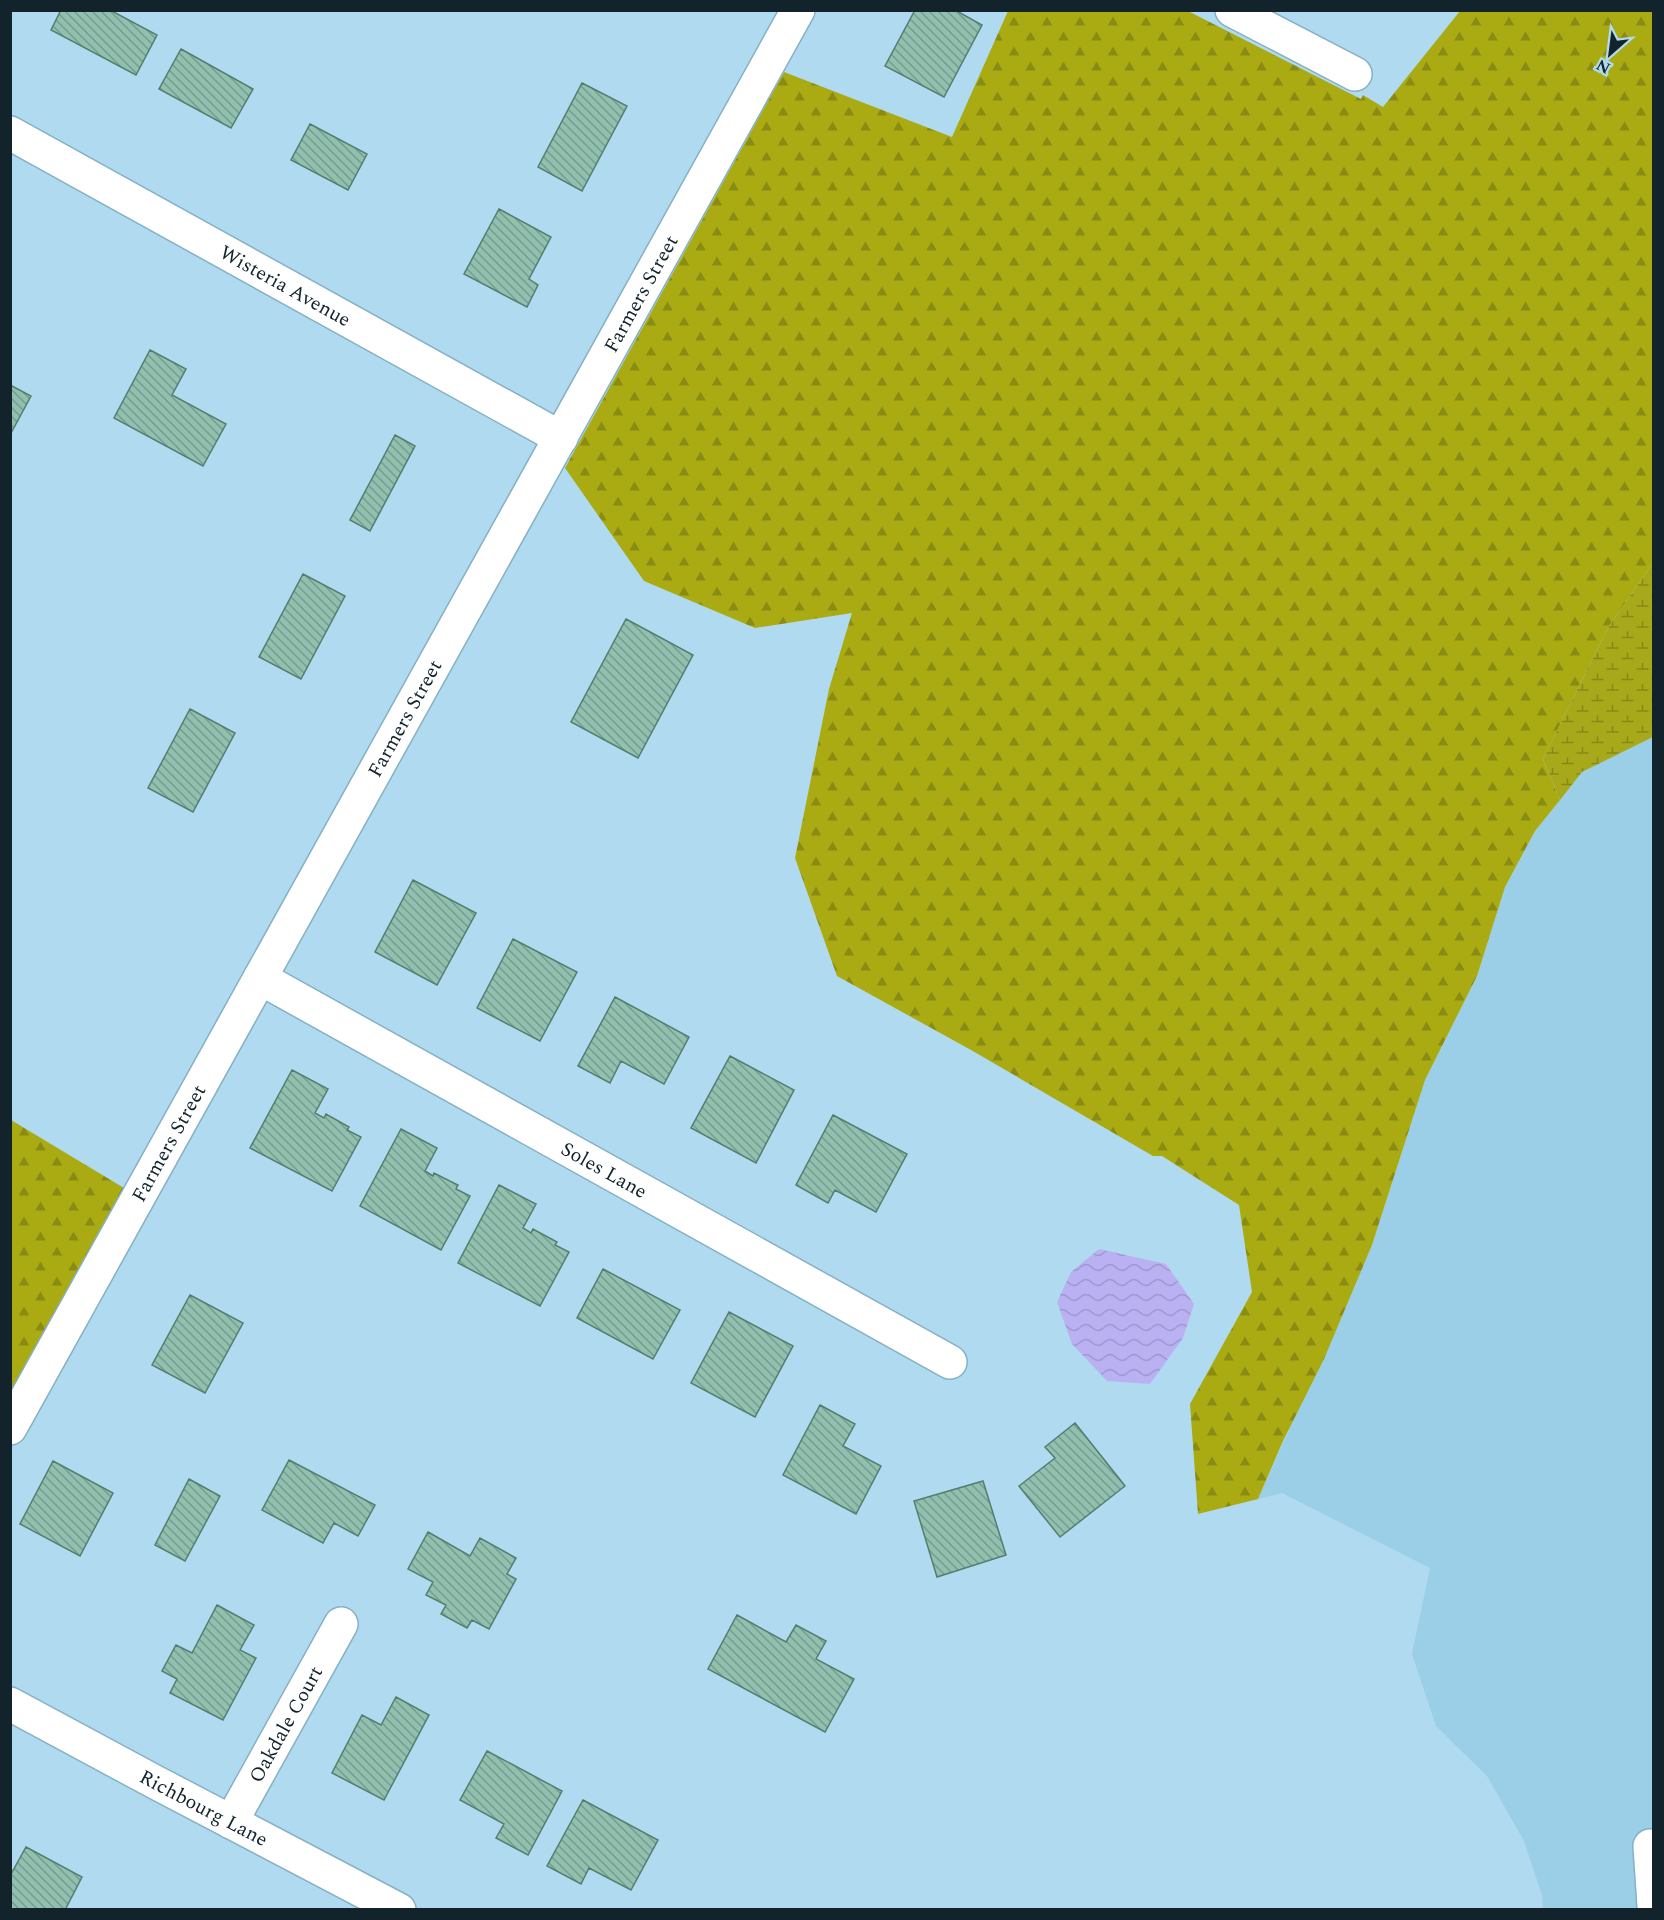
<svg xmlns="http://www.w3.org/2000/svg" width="1664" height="1920" font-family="Spectral,serif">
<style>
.built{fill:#9bcee7}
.forest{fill:url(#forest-firs)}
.wetland{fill:url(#wetland-marsh)}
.water{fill:url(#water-waves)}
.building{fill:url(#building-back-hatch);stroke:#537e6f;stroke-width:1.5}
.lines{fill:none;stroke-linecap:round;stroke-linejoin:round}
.minor-casing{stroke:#86b0c5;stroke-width:36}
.minor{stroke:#fff;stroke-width:33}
.labels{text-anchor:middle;stroke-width:4.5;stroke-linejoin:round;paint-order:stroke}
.street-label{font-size:20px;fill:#12232b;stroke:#afdaf0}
</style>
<defs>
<pattern id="forest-firs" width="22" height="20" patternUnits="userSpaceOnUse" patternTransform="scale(1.5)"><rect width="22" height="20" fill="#aaab13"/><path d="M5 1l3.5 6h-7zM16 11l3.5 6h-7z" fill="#898b12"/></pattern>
<pattern id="wetland-marsh" width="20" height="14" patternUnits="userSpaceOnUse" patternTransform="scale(1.5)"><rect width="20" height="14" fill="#a8a91a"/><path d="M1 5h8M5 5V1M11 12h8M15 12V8" fill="none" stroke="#878917"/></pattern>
<pattern id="water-waves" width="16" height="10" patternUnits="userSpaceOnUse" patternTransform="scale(1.5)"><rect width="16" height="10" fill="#bab1f2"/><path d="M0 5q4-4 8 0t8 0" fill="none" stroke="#9f98d0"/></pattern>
<pattern id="building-back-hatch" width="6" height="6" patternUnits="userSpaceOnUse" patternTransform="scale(1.5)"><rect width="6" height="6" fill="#92c0af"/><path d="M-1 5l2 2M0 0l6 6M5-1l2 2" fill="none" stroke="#769c8f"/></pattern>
</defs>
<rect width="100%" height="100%" fill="#afdaf0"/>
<path class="built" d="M1653,737V1909H1543L1542,1895L1524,1841L1487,1776L1436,1726L1412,1654L1430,1568L1282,1493L1258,1499L1372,1245L1425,1080L1477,976L1505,887L1535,831L1582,772Z"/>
<path class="forest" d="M1008,11H1188L1361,99L1363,95L1383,107L1460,11H1653V563L1609,626L1543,759L1560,800L1535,831L1505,887L1477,976L1425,1080L1372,1245L1324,1359L1283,1441L1258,1499L1198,1514L1190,1404L1252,1292L1239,1205L1162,1156H1153L971,1050L837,976L795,858L829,689L852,613L755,628L644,581L565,468L784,72L952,137Z
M11,1120L124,1188L11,1392Z"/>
<path class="wetland" d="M1653,563V737L1582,772L1560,800L1543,759L1609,626Z"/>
<path class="water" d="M1099,1249L1166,1264L1194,1304L1183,1338L1150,1384L1107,1381L1072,1344L1057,1302L1071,1272Z"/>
<path class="building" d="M61,10H110L157,35L136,75L51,30Z
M915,10H955L982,25L944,97L885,66Z
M181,49L253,89L231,128L159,89Z
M582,83L627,106L582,191L538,167Z
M310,124L367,154L348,190L291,160Z
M499,209L551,237L529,279L538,285L527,307L464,274Z
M150,350L186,369L172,395L226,424L203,466L114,418Z
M10,385L31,396L10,435Z
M395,435L415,446L370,531L350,520Z
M303,574L345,596L301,679L259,657Z
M626,619L693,655L638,758L571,722Z
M190,709L235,733L193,812L148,788Z
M413,880L476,913L437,985L375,952Z
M513,939L577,972L540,1041L477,1008Z
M615,997L689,1037L664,1084L621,1061L610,1083L578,1066Z
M730,1056L794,1090L756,1163L691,1128Z
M292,1070L328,1089L315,1113L324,1118L326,1114L349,1127L347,1130L361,1137L332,1191L250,1148Z
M833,1115L907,1154L876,1212L835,1190L828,1203L796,1185Z
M401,1129L437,1148L425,1171L433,1176L434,1173L458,1185L456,1189L470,1196L441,1250L360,1206Z
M499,1185L536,1204L523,1228L531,1233L533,1229L557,1242L555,1245L569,1252L540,1306L458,1263Z
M603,1269L680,1310L653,1359L577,1318Z
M190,1295L243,1323L205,1393L152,1365Z
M729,1312L793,1346L755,1417L691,1383Z
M820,1405L855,1424L843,1446L881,1466L856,1514L783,1475Z
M1075,1423L1125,1486L1060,1537L1019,1486L1055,1458L1045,1447Z
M289,1460L375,1505L358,1536L334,1523L323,1543L262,1510Z
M53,1461L113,1493L80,1556L20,1524Z
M189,1479L220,1496L185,1561L155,1545Z
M983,1481L1006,1555L937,1577L914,1501Z
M428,1532L470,1556L480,1538L516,1558L507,1574L516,1579L489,1629L472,1620L467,1628L441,1614L446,1605L426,1595L433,1582L408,1569Z
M217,1605L254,1625L240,1650L256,1658L223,1720L170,1693L177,1679L162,1671L176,1645L192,1653Z
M737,1615L786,1642L796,1625L826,1641L816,1659L854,1679L825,1732L708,1669Z
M396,1697L429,1715L384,1800L332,1773L362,1715L381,1725Z
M487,1751L562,1791L528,1855L496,1838L504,1824L460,1800Z
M583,1800L658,1840L631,1890L589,1868L581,1884L547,1866Z
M26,1847L82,1877L65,1910H10V1876Z"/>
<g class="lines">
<defs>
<g id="minor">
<path d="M1232,10L1355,74"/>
<path id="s1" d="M10,133L561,438"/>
<path id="s2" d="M260,978L950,1362"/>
<path id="s3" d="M10,1428L798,10"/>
<path id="s4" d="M10,1704L155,1782L399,1910"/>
<path id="s5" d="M231,1822L341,1624"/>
<path d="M1650,1846L1654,1906"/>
</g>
</defs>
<use href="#minor" class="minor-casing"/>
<use href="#minor" class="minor"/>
</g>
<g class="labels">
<g class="street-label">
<text dy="7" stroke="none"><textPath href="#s1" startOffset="315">Wisteria Avenue</textPath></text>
<text dy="7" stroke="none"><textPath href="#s3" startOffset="1298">Farmers Street</textPath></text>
<text dy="7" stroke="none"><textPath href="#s3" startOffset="812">Farmers Street</textPath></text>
<text dy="7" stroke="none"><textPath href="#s3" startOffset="326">Farmers Street</textPath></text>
<text dy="7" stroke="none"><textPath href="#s2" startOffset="394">Soles Lane</textPath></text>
<text dy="7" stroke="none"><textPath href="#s5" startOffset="112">Oakdale Court</textPath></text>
<text dy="7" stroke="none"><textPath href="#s4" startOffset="220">Richbourg Lane</textPath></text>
</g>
</g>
<rect width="1664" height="1920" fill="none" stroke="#12232b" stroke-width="24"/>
<g transform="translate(1610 54) rotate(208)" stroke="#afdaf0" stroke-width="4.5" paint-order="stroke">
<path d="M0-4.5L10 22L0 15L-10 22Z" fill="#12232b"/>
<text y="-9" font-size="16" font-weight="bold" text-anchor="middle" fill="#12232b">N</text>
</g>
</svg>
